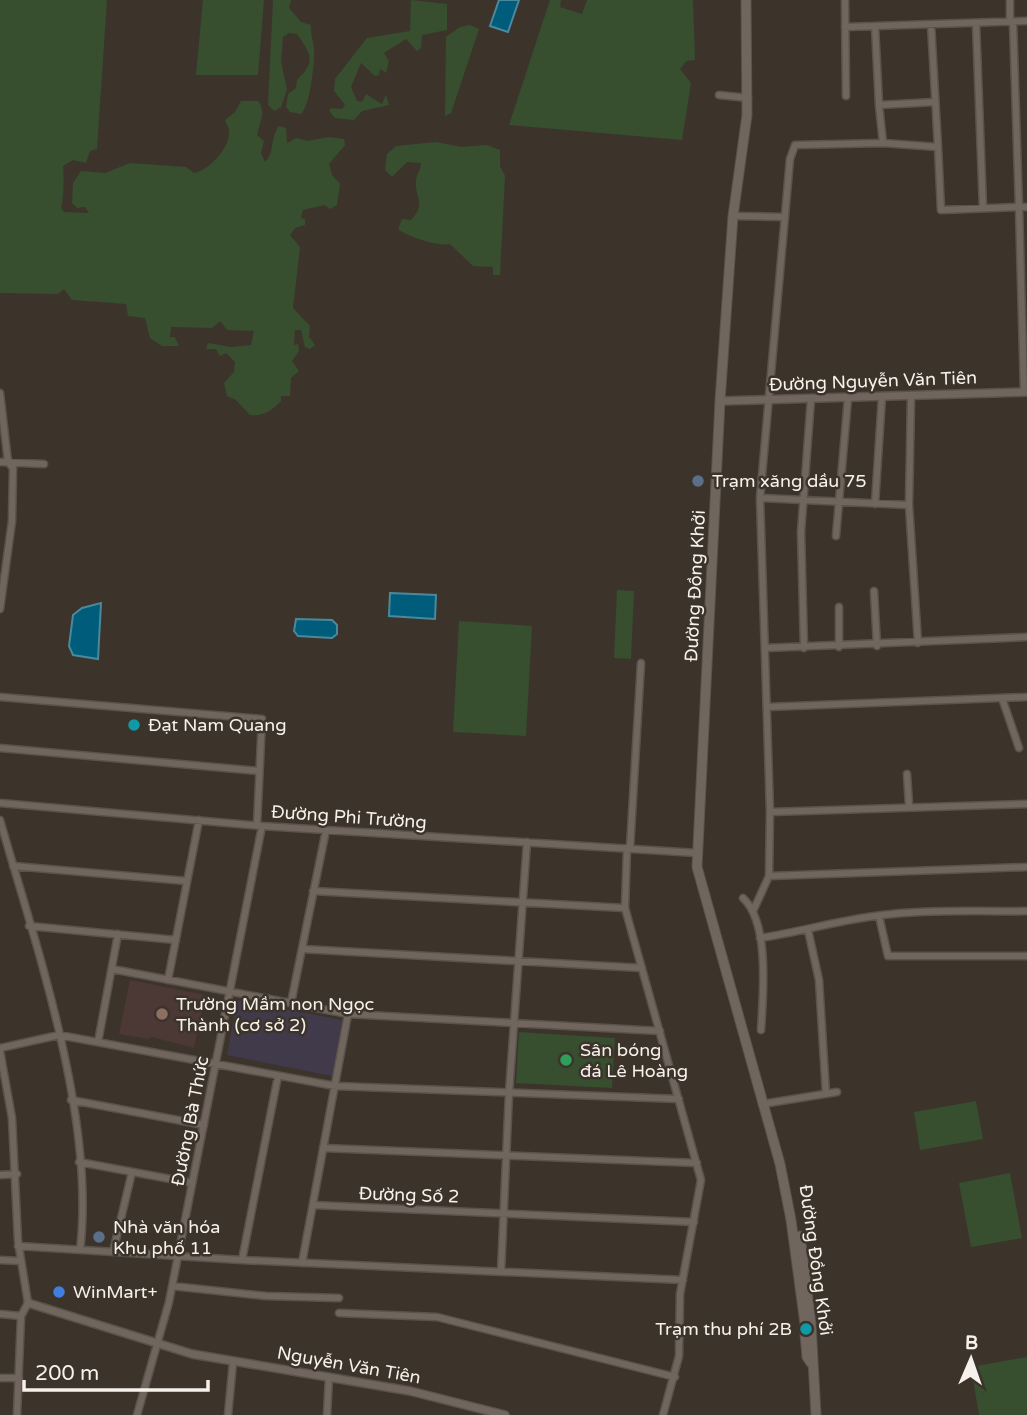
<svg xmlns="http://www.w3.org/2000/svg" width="1027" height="1415" font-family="'Varela Round',sans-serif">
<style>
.commercial{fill:#403a4b}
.education{fill:#4c3834}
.green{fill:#374e2f}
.water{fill:#005c7b;stroke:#4a899d;stroke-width:2}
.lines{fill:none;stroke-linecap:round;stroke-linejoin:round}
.minor-casing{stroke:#5a534c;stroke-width:9}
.tertiary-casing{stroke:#5a534c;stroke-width:10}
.secondary-casing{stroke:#5a534c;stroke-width:11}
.minor{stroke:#70665d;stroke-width:6}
.tertiary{stroke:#70665d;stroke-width:7}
.secondary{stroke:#70665d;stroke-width:9}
.service-dot{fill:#5c6f8a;stroke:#3c342b;stroke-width:2.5}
.culture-dot{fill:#0f9aa8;stroke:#3c342b;stroke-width:2.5}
.education-dot{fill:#8d6e63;stroke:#3c342b;stroke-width:2.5}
.leisure-dot{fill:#2e9e5b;stroke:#3c342b;stroke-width:2.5}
.shop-dot{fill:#3f7fe0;stroke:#3c342b;stroke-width:2.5}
.labels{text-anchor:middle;stroke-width:5;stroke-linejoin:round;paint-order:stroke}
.street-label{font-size:18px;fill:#f7f1eb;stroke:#3c342b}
.poi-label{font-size:18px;fill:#f7f1eb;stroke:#3c342b;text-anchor:start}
</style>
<rect width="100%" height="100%" fill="#3c342b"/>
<path class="commercial" d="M237,1000L342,1020L332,1076L227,1055Z"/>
<path class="education" d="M130,980L205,995L194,1048L152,1037L148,1039L119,1034Z"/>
<path class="green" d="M0,0H107L97,149L90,151L86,163L73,160L63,166C64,179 64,196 61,208L64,212L89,213L85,207L77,208L72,203L73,183L81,171L105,173L130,163L186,167L194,173C209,171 231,146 229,131C229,127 226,124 225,120L235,112L241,101H258C267,112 259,123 257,135L264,141L261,153L265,162C275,153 270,137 279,126L286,128L287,143L296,138L308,141L329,137L344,139L345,145L329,164L332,175L340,184L337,205L330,209L325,205L303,210L301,218L305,219V225L295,228L290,235L300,247L293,308L310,326L309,337L315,345L310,349L305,347L301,330H295L294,345L298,344L299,351L292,361L299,371L291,378L290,396H281V401C273,410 262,417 250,415L236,400L227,396L224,383L234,372L235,362L226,353L220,356L216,349H206L208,343L231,347L251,345L254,331L227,330L220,321L212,328L171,327L170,337H175L179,346H162L150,338L145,318L128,316L126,304L72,300L64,289L58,294L0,293Z
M203,0H264L258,75H196Z
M273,0H291L289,8L301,22L311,25C310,35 315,44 314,54C314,67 310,106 301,114L290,112L286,107L288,94L296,88L297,80C317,61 310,53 297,34L289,33L283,37L281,61L287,90L281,107L274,111L268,105Z
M411,0L447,4V30L422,35L421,48L417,51L406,39L384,53L389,61L386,73L380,69L379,75L375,76L361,63L351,87L357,101L362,102L366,94L382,104L386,95L389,105L362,111L354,120L335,118L329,111L331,108L342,109L345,105L334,91L335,79L367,38L410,31Z
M550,0H561L560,7L582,14L587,0H693L695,60L686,61L680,69L691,83L682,140L509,125Z
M460,27L470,25L479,29L451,113L445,116L446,37Z
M436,142L461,147L487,145L500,150V166L505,176L500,275H493V267L473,266L450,244C439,247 406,236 398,229L402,219L411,220C427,204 414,196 416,180C417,173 421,170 421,163L407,162L392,177L385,170L387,154L396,146Z
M617,590L634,591L631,659L614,658Z
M459,621L532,626L526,736L453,732Z
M519,1032L615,1038L612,1088L516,1083Z
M976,1101L983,1139L920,1150L914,1112Z
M1010,1173L1022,1238L971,1247L959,1183Z
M1027,1357V1415H979L971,1367Z"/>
<path class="water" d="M499,0H519L508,32L490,26Z
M390,593L436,595L435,619L389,616Z
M101,603L98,659L73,655L69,646L73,615L82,608Z
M296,619L332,620L337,625V634L332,638L298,636L294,631Z"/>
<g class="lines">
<defs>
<path id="minor" d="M845,0L846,96
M1010,0V22
M1013,22L1019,207H1027
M976,23L983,208
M931,24L938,147L883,143L879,105L935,102
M875,26L879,105
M845,27L1027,21
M719,95L748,98
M938,147L941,210L1019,207L1024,392
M733,216L784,217
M0,393L8,462L13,468L12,521L0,609
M911,397L909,505L918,643
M0,462L44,464
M760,498L909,505
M875,504L882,397
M836,536L848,398
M874,591L877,646
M839,647V607
M765,648L1027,637
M804,648L801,532L811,399
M0,697L262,719L257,825
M1002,698L1019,748
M767,707L1027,697
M0,748L259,771
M907,774L909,805
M0,803L262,826L697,853
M770,812L1027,804
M0,820C36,946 96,1119 80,1250
M627,848L625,908L701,1180L680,1294L679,1356L663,1415
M630,848L641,663
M13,866L187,881
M769,876L1027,867
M313,891L625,908
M743,898C770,923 763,995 761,1030
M754,909L769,876L770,812L760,498L790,159L795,145L883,143
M879,916L888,956H1027
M29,926L176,940
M808,930L819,980L826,1094
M760,938C805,931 846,918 892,914C937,909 982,912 1027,911
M302,949L642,968
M112,969L348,1014L660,1031
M168,980L199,820
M291,1003L326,830
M98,1042L118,934
M0,1048L59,1035L335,1086L679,1099
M0,1051L12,1118L18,1241L28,1303L21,1316L17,1415
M71,1100L204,1125
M762,1104L837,1092
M323,1148L697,1163
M79,1162L192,1183
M0,1175L17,1174
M313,1205L694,1222
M18,1246L242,1260L683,1280
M113,1252L132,1172
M0,1260L20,1261
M242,1260L278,1076
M302,1263L348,1014
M501,1272L509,1093L527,842
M172,1286L266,1296L339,1298
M339,1313L437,1317L675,1377
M0,1314L21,1316
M0,1378H19
M137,1415L169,1302L262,826
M228,1415L233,1362
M327,1415L329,1377"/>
<path id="tertiary" d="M720,401L1027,392
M28,1303L192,1354L410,1391L505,1415"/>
<path id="secondary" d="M746,0L747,115L733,216L720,401L697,867L780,1164L791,1220L805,1324
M800,1236L811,1324L816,1415
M805,1334L807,1357L811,1363"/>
</defs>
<use href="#minor" class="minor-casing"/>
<use href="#tertiary" class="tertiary-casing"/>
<use href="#secondary" class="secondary-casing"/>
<use href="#minor" class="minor"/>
<use href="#tertiary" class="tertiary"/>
<use href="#secondary" class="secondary"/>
</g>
<g class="service-dot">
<circle cx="698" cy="481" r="7"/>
<circle cx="99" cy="1237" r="7"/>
</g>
<g class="culture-dot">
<circle cx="134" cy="725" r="7"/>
<circle cx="806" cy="1329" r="7"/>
</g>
<circle class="education-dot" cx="162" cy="1014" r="7"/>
<circle class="leisure-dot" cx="566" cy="1060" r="7"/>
<circle class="shop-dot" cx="59" cy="1292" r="7"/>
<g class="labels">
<g class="street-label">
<text transform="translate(873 381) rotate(-2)" y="6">Đường Nguyễn Văn Tiên</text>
<text transform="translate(695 586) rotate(-87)" y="6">Đường Đồng Khởi</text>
<text transform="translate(349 817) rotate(4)" y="6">Đường Phi Trường</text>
<text transform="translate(190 1121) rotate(-79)" y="6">Đường Bà Thức</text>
<text transform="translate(409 1195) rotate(2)" y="6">Đường Số 2</text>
<text transform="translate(816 1260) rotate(82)" y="6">Đường Đồng Khởi</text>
<text transform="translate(349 1365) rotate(10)" y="6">Nguyễn Văn Tiên</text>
</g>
<g class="poi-label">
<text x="712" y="487">Trạm xăng dầu 75</text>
<text x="148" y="731">Đạt Nam Quang</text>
<text x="176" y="1010">Trường Mầm non Ngọc<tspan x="176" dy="21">Thành (cơ sở 2)</tspan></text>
<text x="580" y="1056">Sân bóng<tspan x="580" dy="21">đá Lê Hoàng</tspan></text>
<text x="113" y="1233">Nhà văn hóa<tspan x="113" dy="21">Khu phố 11</tspan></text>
<text x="73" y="1298">WinMart+</text>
<text x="792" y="1335" text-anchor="end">Trạm thu phí 2B</text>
</g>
</g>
<g transform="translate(971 1359) rotate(2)" stroke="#3c342b" stroke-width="5" paint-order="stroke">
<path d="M0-5L12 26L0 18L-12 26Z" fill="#f7f1eb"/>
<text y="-10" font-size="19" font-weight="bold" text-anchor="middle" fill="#f7f1eb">B</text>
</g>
<path d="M24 1380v10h184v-10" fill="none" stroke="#f7f1eb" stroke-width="3.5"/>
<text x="35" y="1380" font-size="21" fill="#f7f1eb" stroke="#3c342b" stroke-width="5" paint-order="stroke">200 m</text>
</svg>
